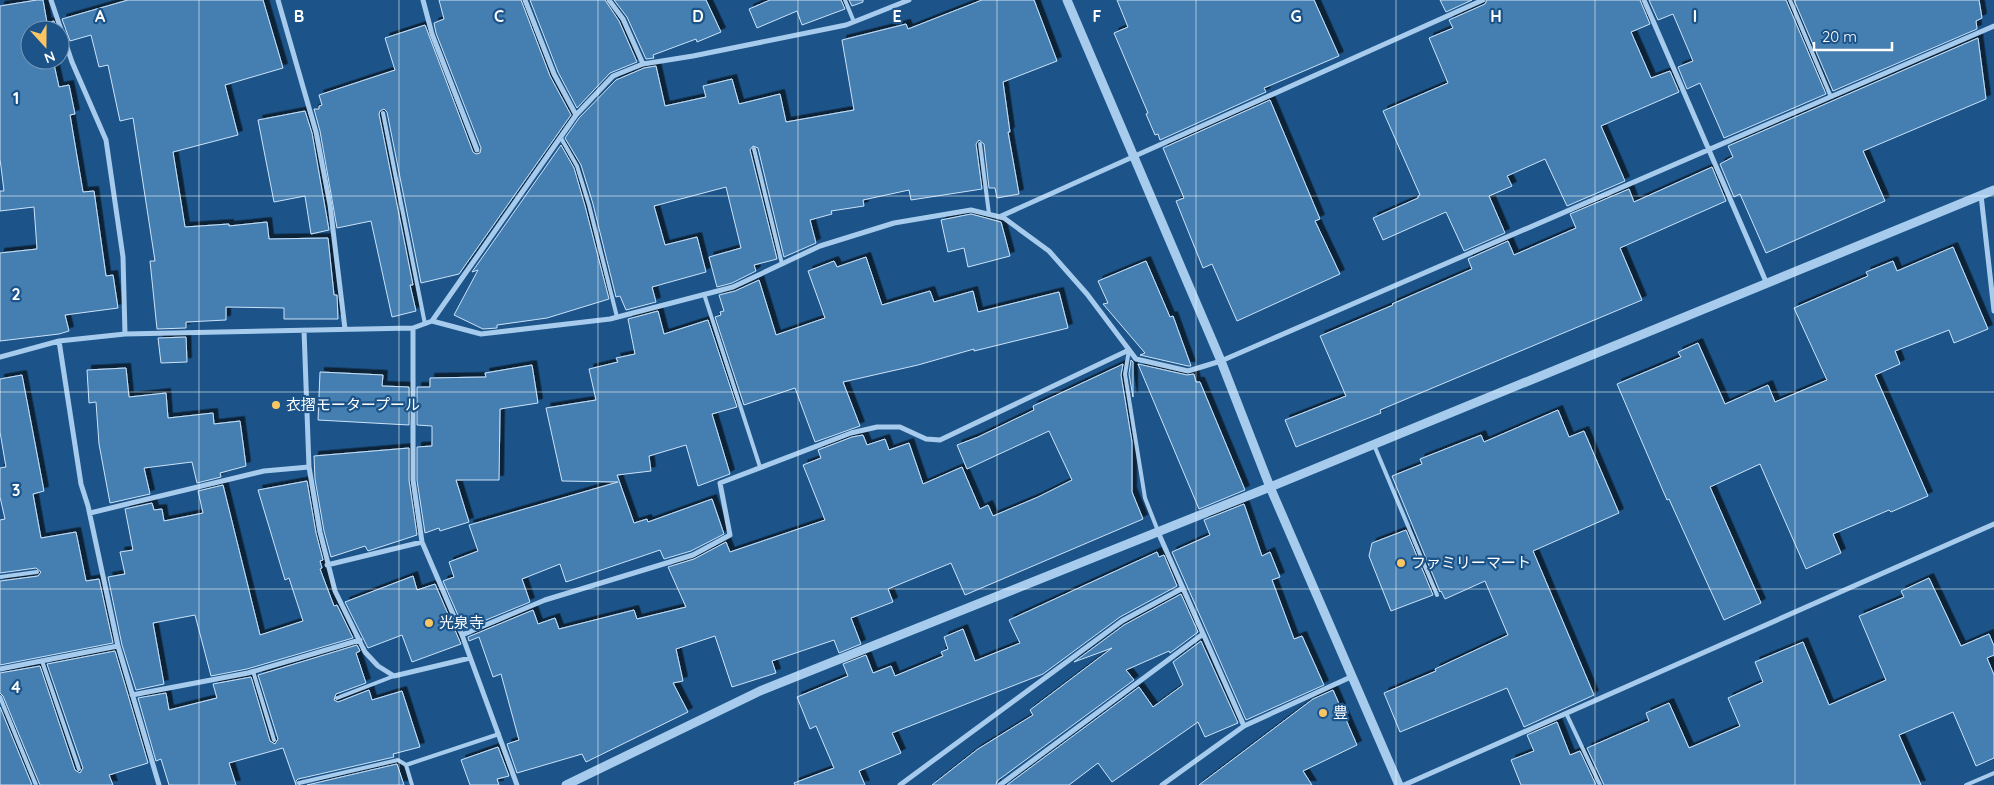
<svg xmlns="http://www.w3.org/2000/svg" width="1994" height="785" font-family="Quicksand,'Noto Sans JP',sans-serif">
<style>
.building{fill:#457eb1;stroke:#cbe3f9;filter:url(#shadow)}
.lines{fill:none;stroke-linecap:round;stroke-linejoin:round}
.service{stroke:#a6cbec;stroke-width:4}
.minor{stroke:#a6cbec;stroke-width:5}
.tertiary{stroke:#a6cbec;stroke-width:9}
.grid{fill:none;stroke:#fff;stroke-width:1;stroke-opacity:0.55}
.poi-dot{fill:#fcc564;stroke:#1c5489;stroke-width:2}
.labels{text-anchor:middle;stroke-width:4.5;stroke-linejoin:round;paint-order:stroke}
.poi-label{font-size:15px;fill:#fff;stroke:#1c5489;text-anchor:start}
.grid-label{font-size:16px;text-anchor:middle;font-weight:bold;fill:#fff;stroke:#1c5489;stroke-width:4.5;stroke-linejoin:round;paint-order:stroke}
</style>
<defs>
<filter id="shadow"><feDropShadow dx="4.5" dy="-4.5" stdDeviation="0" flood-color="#0009"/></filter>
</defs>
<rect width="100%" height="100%" fill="#1c5489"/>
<path class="building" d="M37,0H43L47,23L54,21L57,30H30V60H53L59,87L69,85L75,114L70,115L83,192L94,191L106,276L113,275L118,308L65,315L69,331L59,334L0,341V253L37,249L34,207L0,211V191H4L0,159V6Z
M128,0H263L283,68L225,85L238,135L173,152L185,227L229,224V226L267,222L269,239L328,238L334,295H337L338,319H284V308L226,307V320L186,322V328L157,329L150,261H155L133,118L120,121L108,65L99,67L91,35L70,41L62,19Z
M439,0H521L550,76L571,115L459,274L421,283L387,112L384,109L380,111L379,114L413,285H410L416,311L392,317L371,221L337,228L320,131L314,109H319V106L322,105L319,95L395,70L385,38L425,25L473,152L476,154L480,153L481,148L436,33L434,23L444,19Z
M530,0H605L619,21L637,62L610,73L577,108L558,72Z
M614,0H706L721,32L697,42L696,39L653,55L654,58L646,59L627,17Z
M770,0H841L845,9L802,25L797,11L757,28L749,9Z
M849,0H863V2L852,6Z
M982,0H1034L1057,61L1003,82L1010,132H1008L1019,194L997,198L995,188H989L984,144L979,140L976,144L982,189L911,200L909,190L863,200L864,206L831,211L832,214L810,220L816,243L784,257L758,148L753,146L750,150L777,259L754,265L756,271L732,283L717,287L709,257L741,248L726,187L654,206L665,245L697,237L706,272L652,287L656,302L626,310L620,296L616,297L593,204L581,165L565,138L579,118L616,80L644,68L656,66L665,106L706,97L703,86L732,79L739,104L780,94L786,122L854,110L842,40L906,24L908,29Z
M1117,0H1314L1339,56L1264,88L1266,92L1160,140L1158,134L1155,135L1146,114L1148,113L1114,33L1128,27Z
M1440,0H1472L1446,12Z
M1487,0H1640L1650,24L1631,32L1651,78L1670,71L1679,92L1601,126L1625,181L1567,206L1545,159L1507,176L1512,186L1489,196L1505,233L1464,251L1446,212L1383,240L1373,218L1418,198V196L1420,195L1383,111L1448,83L1429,38L1453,28L1449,20L1485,4Z
M1649,0H1786L1826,94L1724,138L1700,83L1687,89L1678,67L1693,61L1673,14L1658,20Z
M1794,0H1979L1982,18L1976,21L1977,29L1833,91Z
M1978,38L1986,99L1863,151L1885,201L1766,253L1740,194L1734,197L1720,164L1733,157L1728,146Z
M1270,100L1320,219L1315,221L1340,274L1237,321L1212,264L1203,268L1176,201L1184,198L1163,148Z
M305,111L312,133L329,230L311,234L305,196L274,202L258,120Z
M561,145L574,168L585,206L609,299L547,318L497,325V328L483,329L454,315L478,270L472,272Z
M1712,167L1726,201L1620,248L1642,300L1380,410L1381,413L1296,447L1285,420L1346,396L1320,336L1393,305L1392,304L1472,269L1468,259L1508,241L1514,255L1576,228L1570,214L1629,189L1634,202Z
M971,214L1001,222L1010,256L968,267L964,248L948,252L941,220Z
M1953,247L1988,329L1954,343L1949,330L1895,351L1900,364L1875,375L1928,496L1891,512L1889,510L1833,534L1841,553L1806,569L1760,464L1710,487L1761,603L1724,620L1669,499L1667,500L1617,384L1681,357L1678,352L1698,343L1725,404L1768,385L1775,402L1827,380L1794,308L1868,276L1866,272L1893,261L1897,271Z
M866,257L882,305L930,291L934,302L973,291L978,312L1059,292L1068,328L974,351V349L918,365L843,382L860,426L815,442L795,388L744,405L715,317L721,315L720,312L724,311L719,295L735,291L759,280L776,335L825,318L808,271L834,261L837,267Z
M1146,261L1170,317L1173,316L1191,366H1188L1140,355L1145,353L1103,304L1108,303L1098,281Z
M658,311L664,334L708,320L737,407L712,414L730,474L698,486L686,445L649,456L651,471L617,475L634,523L647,519L648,522L712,499L724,534L691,551L664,559L660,550L566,582L560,564L522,579L530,602L464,629L443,581L454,577L449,562L478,551L469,525L618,482L562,481L546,408L596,400L589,369L618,362L616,358L635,354L628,319Z
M186,337L187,362L161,363L158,338Z
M1131,360L1133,362V397L1129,374Z
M1123,364L1121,375L1132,442V492L1143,519L965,595L951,563L888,589L893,602L851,618L861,644L839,653L834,640L772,661L776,673L732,687L715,636L676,649L683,681L673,683L688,712L586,762L582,754L517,773L507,744L519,740L501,674L493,677L479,637L469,641L468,637L533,610L538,624L555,618L559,629L634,610L637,619L686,607L668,567L694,559L726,542L730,552L825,520L803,465L821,458L818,450L852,437L863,435L867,445L885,439L889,450L909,443L923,484L962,467L980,509L988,505L993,516L1038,497L1072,480L1049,431L967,469L957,445L978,437L1034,410L1033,406Z
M1138,364L1187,375L1194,374L1196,382H1200L1245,490L1199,509Z
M532,365L538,403L500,409L499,480H456L469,522L440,531L439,528L425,533L417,480V447L432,446V426L417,425V387H430V378L486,377L485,373Z
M126,368L129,397L166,393L168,418L213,413L214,424L240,421L246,466L220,473L221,477L197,483L192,462L144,468L150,494L110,503L99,444L96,402L89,403L87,370Z
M320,372L383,375L382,386L409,387V425L318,420Z
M22,375L44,491L33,494L41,538L76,532L86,581L99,579L113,643L0,665V581L38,576L41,572L36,568L0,573V520L5,519L0,497V468L6,467L0,432V379Z
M1558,410L1569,437L1584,431L1619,513L1533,551L1594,695L1524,727L1507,688L1400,732L1384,693L1436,671L1435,669L1508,635L1485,581L1445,599L1441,591L1440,592L1392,476L1422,464L1420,459L1481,435L1484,442Z
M409,448V480L417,535L368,551L365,546L331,557L324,531L315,479L314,456Z
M307,481L316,533L323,560L320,561L322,568L320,569L334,606L337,605L353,638L247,669L211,676L195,615L153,623L164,684L136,690L122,645L108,577L125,574L120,552L133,550L125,509L152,503L154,510L162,509L164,521L203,513L198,491L223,485L260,635L303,621L289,578L285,580L258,490Z
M1244,504L1262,556L1270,552L1280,577L1272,580L1294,639L1302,636L1324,685L1246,720L1172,552L1210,535L1204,520Z
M1406,530L1433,595L1391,611L1369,556L1372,543Z
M1157,552L1159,557L1164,555L1177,586L1120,617L1043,674L892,733L901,753L859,771L865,785H795L794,783L834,768L816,726L810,729L797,697L848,676L843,664L866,655L873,673L891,666L895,676L943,656L941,652L948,649L944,637L963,629L975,661L1020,643L1009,620Z
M413,576L417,590L435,584L461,644L412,662L402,635L368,648L345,602Z
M1929,578L1961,646L1989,634L1994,646V655L1987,658L1994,675V758L1976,766L1953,712L1899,735L1921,785H1604L1587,748L1649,721L1646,713L1669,703L1689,748L1740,726L1728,698L1763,682L1755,662L1803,642L1829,705L1886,680L1859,616L1904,597L1901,591Z
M1181,594L1198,632L1170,653L1169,651L1126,670L1134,680L997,781L996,785H932L978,749L1033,715L1030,710L1112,648L1074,662L1124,625Z
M1201,641L1238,723L1205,737L1198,722L1112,782L1098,763L1069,785H1007L1139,687L1153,707L1183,685L1173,662Z
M357,645L360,651L356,653L366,683L336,694L334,700L338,702L369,690L372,700L402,691L420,747L393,754L394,757L298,779L296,781V785L283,748L229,763L236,785H169L161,759L156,761L138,698L166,693L169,710L217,698L213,684L251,677L270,741L275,744L278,739L258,675Z
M115,651L148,763L109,775L113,785H40L3,696L0,693V673L40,666L75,770L80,773L83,768L47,664Z
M1333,690L1357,745L1303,771L1312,785H1199L1313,699Z
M0,707L32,785H0Z
M1557,722L1570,755L1580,751L1596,785H1521L1511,760L1534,751L1527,735Z
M498,747L509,776L497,779L499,785H470L461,760Z
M397,764L404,785H307Z"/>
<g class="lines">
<path class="service" d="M845,0L854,22
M1790,0L1831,97
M383,113L425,324
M561,138L577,166L589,205L617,317
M980,144L989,214
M754,149L782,264
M704,294L760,467
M1129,350L1125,374L1145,498L1158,531
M1374,445L1437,595
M0,577L37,572
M42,661L79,769
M253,671L274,740
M0,697L36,785
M337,698L394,676
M1566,713L1600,785
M299,783L398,760L406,765
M412,785L406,765L499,734
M1966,785L1994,773"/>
<path class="minor" d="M51,0L72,62L106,140L123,257L125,334
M278,0L316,132L330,205L345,329
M423,0L432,34L477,150
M525,0L554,74L576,115
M609,0L623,19L643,64
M1644,0L1767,284
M1981,195L1994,311
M999,217L1483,0
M432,321L481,334L610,319L733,287L820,246L894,223L971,210L1004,218L1049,251L1087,294L1136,359L1188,371L1221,361L1994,26
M413,328V480L422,542L462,635L517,785
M304,330L309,467
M59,341L81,484L88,506L118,646L159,785
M0,357L59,341L125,334L413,328L432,321L576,115L613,76L643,64L693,56L846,25L909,0
M90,513L264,471L309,467L320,532L335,591L365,652L378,666L394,676L470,658
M1158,532L1244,726
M327,565L422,542
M462,635L545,600L693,555L730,535L720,483L851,433L877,427H900L926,439L940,440L1129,350
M0,669L118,646
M132,695L248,673L360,640
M900,785L1122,621L1183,588
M1000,785L1203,634
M1162,785L1244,726L1353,676
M1404,785L1994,524"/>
<path class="tertiary" d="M1067,0L1221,361L1270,487L1399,785
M566,785L760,691L1270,487L1994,190"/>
</g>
<path class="grid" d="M199,0V785M399,0V785M598,0V785M798,0V785M997,0V785M1196,0V785M1396,0V785M1595,0V785M1795,0V785M0,196H1994M0,392H1994M0,589H1994"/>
<g class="poi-dot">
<circle cx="276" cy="405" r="5"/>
<circle cx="1401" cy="563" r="5"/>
<circle cx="429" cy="623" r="5"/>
<circle cx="1323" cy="713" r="5"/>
</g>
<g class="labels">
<g class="poi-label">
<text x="286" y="410">衣摺モータープール</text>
<text x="1411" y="568">ファミリーマート</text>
<text x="439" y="628">光泉寺</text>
<text x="1333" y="718">豊</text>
</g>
</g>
<g class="grid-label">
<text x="100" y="22">A</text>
<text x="299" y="22">B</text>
<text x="499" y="22">C</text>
<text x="698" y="22">D</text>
<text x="897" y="22">E</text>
<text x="1097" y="22">F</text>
<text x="1296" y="22">G</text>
<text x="1496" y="22">H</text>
<text x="1695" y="22">I</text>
<text x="16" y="104">1</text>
<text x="16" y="300">2</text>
<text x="16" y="496">3</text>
<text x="16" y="693">4</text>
</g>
<g transform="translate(45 45) rotate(159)"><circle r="24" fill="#1c5489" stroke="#7798b8"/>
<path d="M0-4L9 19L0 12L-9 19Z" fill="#fcc564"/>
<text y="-8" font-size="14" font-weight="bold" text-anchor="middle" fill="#ffffff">N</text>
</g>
<path d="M1814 42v8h78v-8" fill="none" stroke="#ffffff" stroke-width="2.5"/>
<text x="1822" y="42" font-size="15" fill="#ffffff" stroke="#1c5489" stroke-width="4" paint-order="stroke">20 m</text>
</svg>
